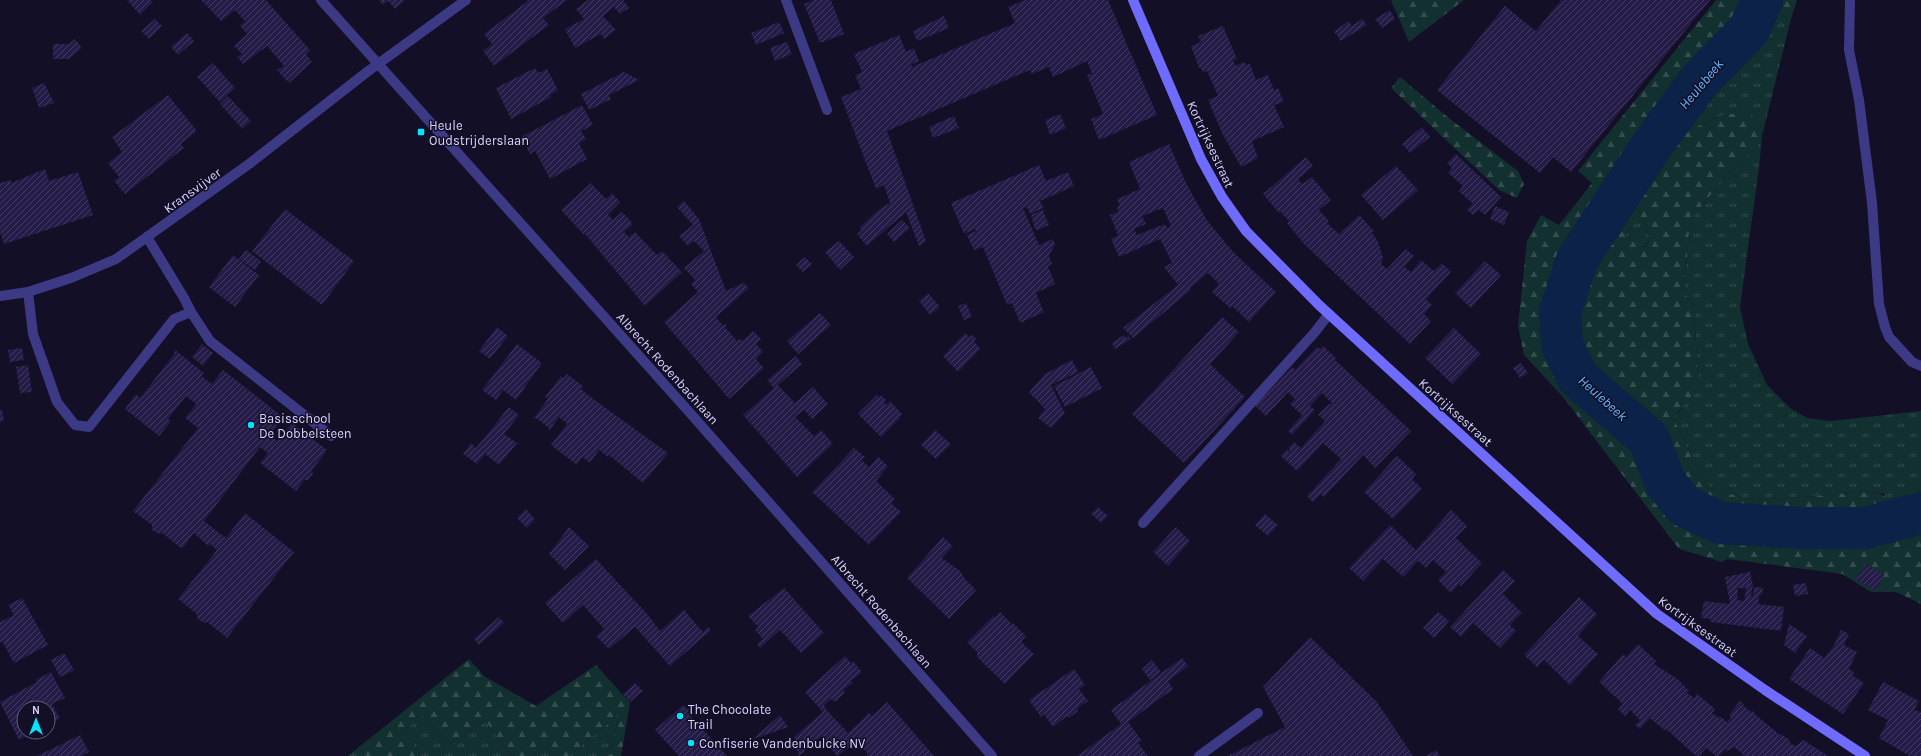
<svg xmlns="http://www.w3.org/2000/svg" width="1921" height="756" font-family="Karla,sans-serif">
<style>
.grass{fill:url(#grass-tufts)}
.forest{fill:url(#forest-firs)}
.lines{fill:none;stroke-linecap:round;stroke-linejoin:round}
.river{stroke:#0c2248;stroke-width:42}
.building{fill:url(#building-hatch);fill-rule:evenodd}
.lane{stroke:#3d3a85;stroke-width:10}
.street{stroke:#3d3a85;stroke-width:10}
.secondary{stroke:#6f6bff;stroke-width:10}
.poi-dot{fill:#00e5ff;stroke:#130f26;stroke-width:1.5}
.labels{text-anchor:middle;stroke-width:3;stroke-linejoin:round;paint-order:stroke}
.poi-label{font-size:13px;fill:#d9d4ff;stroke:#130f26;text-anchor:start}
.street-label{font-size:13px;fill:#d9d4ff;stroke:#130f26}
.water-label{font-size:14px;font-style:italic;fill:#62b6ff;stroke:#130f26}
</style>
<defs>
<pattern id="grass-tufts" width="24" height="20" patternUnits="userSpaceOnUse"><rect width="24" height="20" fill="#12302f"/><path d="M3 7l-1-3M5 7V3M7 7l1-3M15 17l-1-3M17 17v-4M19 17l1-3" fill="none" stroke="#344d4e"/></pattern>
<pattern id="forest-firs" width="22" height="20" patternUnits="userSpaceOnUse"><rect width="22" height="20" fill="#12302f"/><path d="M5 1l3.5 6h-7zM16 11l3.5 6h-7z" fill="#344d4e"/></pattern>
<pattern id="building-hatch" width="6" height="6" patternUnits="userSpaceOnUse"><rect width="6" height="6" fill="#241b47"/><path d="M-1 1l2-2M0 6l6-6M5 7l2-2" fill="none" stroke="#433b63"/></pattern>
</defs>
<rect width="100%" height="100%" fill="#130f26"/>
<path class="grass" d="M1771,12L1791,19L1762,136L1759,168L1740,307L1748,344L1767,385L1790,408L1807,418L1831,421L1921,411V504L1890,517L1894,509L1884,494L1871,492L1755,500L1713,490L1701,477L1673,417L1680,411L1698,379L1694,307L1684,292L1690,220L1733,168L1757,147L1762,136L1760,122L1723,115L1665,141Z
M1629,194L1645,224L1650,240L1643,247L1637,244L1608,220Z
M421,714L450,743L485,720L511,756H421L404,731Z
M619,714L611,754L606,756H569Z
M359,747L365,756H348Z
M544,747L553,756H530Z"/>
<path class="forest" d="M1391,0H1464L1409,42Z
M1716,0H1751L1686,81L1587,227L1564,275L1551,335L1554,352L1568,378L1636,436L1662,495L1676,508L1691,517L1719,526L1757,535L1816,539L1858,536L1921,520V604L1896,592H1871L1842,574L1751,562L1727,559L1722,562L1679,549L1563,397L1524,355L1518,326L1527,241L1541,215L1559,225L1592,183L1578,171Z
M1774,0H1797L1791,19L1771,12Z
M1400,77L1450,119L1518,171L1524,184L1517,198L1499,190L1391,88Z
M1747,112L1760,122L1762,136L1757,147L1733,168L1690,220L1684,292L1694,307L1698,379L1693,396L1673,417L1701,477L1713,490L1755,500L1871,492C1883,494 1890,497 1894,509L1890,517L1838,525L1756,522L1709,512L1688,500L1676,485L1654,438L1601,393L1573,363L1567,342V323L1574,281L1608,220L1637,244L1644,247L1650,240L1645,224L1629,194L1665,141L1723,115Z
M469,659L484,676L536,706L596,665L630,703L621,756H606L611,754L619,714L569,756H553L544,747L530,756H511L485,720L450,743L421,714L404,731L421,756H365L359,747Z"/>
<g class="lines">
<path class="river" d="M1762,0L1749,30L1700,80L1652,145L1577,260L1560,312L1562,345L1578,378L1649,439L1665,482L1684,506L1720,523L1802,528H1865L1921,513"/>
</g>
<path class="building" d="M127,0H151L153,2L140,15Z
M201,0H266L310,50L306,54L312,62L289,83L277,70L284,66L267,46L243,64L237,57L242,54L234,46L247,34L240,26L245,21L235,10L221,21Z
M379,0H405L395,9L388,1L383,5Z
M527,0H567L543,18L549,25L494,66L483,51L492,44L484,34L528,1Z
M588,0H623L629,8L620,14L614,7L603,16L616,30L604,39L601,34L575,48L565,29L584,19L576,9Z
M814,0H831L844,34L820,43L804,4Z
M1025,0H1108L1157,115L1099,140L1091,119L1103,114L1087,75L1092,74L1087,61L1053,77L1049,67L1032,74L1030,70L887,131L926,241L919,246L906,212L867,246L857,234L862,230L859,228L878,210L890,203L884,185L876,189L841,97L861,89L855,75L862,72L854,54L899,35L906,52L914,48L919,61L911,65L912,67L1015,23L1008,7Z
M1561,0H1710L1571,172L1553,157L1540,173L1437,90L1505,6L1536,31Z
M1390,10L1395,19L1382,28L1375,19Z
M944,16L949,28L917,41L913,31Z
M155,19L162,26L149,39L141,31Z
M1362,19L1367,25L1341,41L1334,31L1349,21L1352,26Z
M779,22L784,33L756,45L751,33Z
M1223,26L1237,59L1233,60L1235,66L1244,62L1246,65L1250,64L1256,80L1268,75L1274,90L1278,88L1284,102L1274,105L1284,127L1252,141L1258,158L1241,167L1222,133L1208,100L1218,96L1207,71L1203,73L1202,70L1199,68L1191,46L1201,42L1198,36Z
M187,33L194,41L178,55L171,47Z
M75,39L82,48L69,59H53V44H69Z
M787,42L792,54L775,61L770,48Z
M213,63L235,88L220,102L197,77Z
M535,68L538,73L547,69L558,90L550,95L551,97L511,119L496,88Z
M624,72L639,80L609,95L611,99L589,110L581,94Z
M44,83L54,103L39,108L32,88Z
M168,95L197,131L181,144L184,148L125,194L114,181L119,177L108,163L122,152L112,137Z
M228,96L251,121L242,129L220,104Z
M582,105L593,125L581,131L586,139L579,143L587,159L550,179L535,151L530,154L521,137Z
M1060,114L1066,128L1050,135L1045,120Z
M954,116L959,128L933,138L929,127Z
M1422,127L1430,137L1410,153L1402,144Z
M1169,144L1186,183L1206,219L1233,252L1276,292L1249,322L1232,306L1230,308L1212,292L1219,284L1208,273L1190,288L1191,290L1133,338L1123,328L1178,285L1164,267L1172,263L1160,239L1119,257L1111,239L1118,235L1110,215L1118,212L1117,207L1120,206L1117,199L1140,189L1129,162ZM1163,208L1171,226L1167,228L1165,224L1137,235L1134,229L1146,224L1142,216Z
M1456,154L1501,197L1485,215L1479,210L1473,215L1467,210L1473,204L1459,191L1463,186L1448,173L1452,168L1447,163Z
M1306,157L1313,166L1298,179L1302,184L1312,177L1331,200L1319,210L1329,221L1327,223L1339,234L1359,215L1374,231L1372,232L1378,242L1383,258L1381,264L1387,269L1406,249L1414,256L1404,267L1411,272L1421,260L1434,271L1442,263L1451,272L1426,299L1432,305L1424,314L1431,321L1410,344L1303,243L1287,223L1289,221L1281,212L1279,213L1263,194Z
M1039,165L1046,181L1068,172L1074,186L1040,201L1044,208L1030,214L1027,207L1023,208L1039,245L1053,239L1055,244L1049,256L1052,264L1048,266L1055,284L1036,293L1044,312L1020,323L1012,303L1007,305L983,247L974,250L967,235L976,231L975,229L964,234L951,203Z
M1396,166L1418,190L1383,220L1361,195Z
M45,169L49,181L78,172L93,215L4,244L0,232V183L10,180L12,183L16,181Z
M591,183L606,199L612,193L620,202L608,214L613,220L622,212L633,224L624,232L629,237L635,232L657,255L662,251L682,272L645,306L585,234L584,235L561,210Z
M684,201L699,219L726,291L744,283L749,288L716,317L723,326L725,324L727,326L725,327L737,341L740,339L742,341L753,331L761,339L756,344L763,352L756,359L764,368L729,399L664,322L698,292L691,284L695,280L684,268L704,251L694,241L688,246L679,236L693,225L677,207Z
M1495,206L1509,212L1504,225L1490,219Z
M285,209L354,261L322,305L252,251Z
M1043,210L1049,225L1038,230L1035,229L1031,215Z
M902,220L910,228L894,242L887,234Z
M839,241L854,257L840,270L825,252Z
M246,250L261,261L255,270L239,259Z
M233,255L259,275L235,307L209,287Z
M805,257L812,264L803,272L796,265Z
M1485,261L1501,275L1471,308L1455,293Z
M928,293L940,307L930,315L919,301Z
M966,303L972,317L964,320L958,306Z
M820,313L831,325L798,354L787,341Z
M1222,317L1239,332L1210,364L1245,397L1184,463L1132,414Z
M497,327L508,336L490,359L479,351Z
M1454,328L1481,354L1452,384L1425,358Z
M965,333L970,337L973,335L976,338L974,341L980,349L958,372L943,356Z
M1124,335L1126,338L1129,336L1131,339L1115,349L1112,343Z
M202,344L213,353L203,366L192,357Z
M517,344L542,363L516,400L503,390L496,400L482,390Z
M1323,346L1336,358L1335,360L1411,431L1375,468L1363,455L1324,497L1321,494L1313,502L1307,496L1341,459L1323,443L1297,471L1281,456L1287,449L1289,452L1290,450L1288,448L1294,442L1301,448L1325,421L1318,415L1329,404L1330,405L1332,403L1322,393L1310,406L1315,410L1292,435L1288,431L1302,415L1290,404L1295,399L1288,392L1266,416L1255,406L1292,367L1295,370L1317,347L1320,349Z
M22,348L24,360L10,362L8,350Z
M175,350L204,373L201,376L212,384L223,370L283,417L269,435L277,441L292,423L327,450L312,470L313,474L308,480H304L296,491L260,463L268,453L260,447L204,521L226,538L245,513L294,552L227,638L207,622L204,623L197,618V614L178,599L217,550L210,544L208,546L194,533L182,549L162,533L159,534L152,530V525L133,511L198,428L185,418L196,404L186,396L168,419L171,421L159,436L125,409L136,394L140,398L175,353L174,352Z
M796,356L802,364L778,385L795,403L813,387L828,404L812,419L804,410L795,417L814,436L821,430L833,444L797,477L743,415L774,388L767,380Z
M1072,360L1078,372L1051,385L1065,413L1051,428L1038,418L1045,409L1029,392L1045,374Z
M1521,363L1528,373L1520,378L1513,368Z
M28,365L32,392L20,393L16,367Z
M1091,367L1102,388L1065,407L1054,386Z
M567,374L583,386L581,389L589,396L668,453L643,483L609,455L608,457L599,450L590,463L582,457L577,465L551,445L567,424L559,417L549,431V428L536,418L533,419L548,399L545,397L561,376L564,378Z
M877,395L879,397L881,395L886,400L884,402L886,405L890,401L902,414L899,417L900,418L881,437L858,414Z
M509,407L519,415L504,434L517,443L499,465L485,454L477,464L463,454L471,443L476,448Z
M2,409L4,421L0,422V410Z
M935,430L951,444L936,459L921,445Z
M854,448L865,457L862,460L869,467L878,457L888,466L876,481L895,499L891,503L901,512L869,545L812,492Z
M1397,456L1416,474L1412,479L1422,489L1393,519L1364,492Z
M1098,507L1108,516L1101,523L1091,514Z
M526,509L535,519L527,528L517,518Z
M1451,510L1467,526L1456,538L1482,563L1461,586L1459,584L1451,593L1438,580L1446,572L1433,560L1426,568L1418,561L1403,577L1383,559L1363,581L1349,568L1390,525L1416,550Z
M1265,514L1278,525L1268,536L1255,525Z
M569,527L589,546L565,570L549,554Z
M1176,527L1190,541L1168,566L1153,552Z
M943,537L953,546L942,558L960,571L965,579L976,590L949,619L907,578Z
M596,559L648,615L660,631L684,610L703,632L708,627L711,630L670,666L635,627L609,649L596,636L604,629L583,605L563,623L545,603Z
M1865,564L1884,575L1876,591L1856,579Z
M1503,570L1515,581L1503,594L1522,613L1510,625L1516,631L1500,648L1473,623L1461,637L1450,627Z
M1750,572L1753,585L1751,596H1753L1754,587L1763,588L1762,594L1759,596L1758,604L1784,607L1781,631L1710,622L1711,619L1701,618L1704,601L1730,604L1725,577ZM1738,588H1746L1744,601L1737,600Z
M1806,583L1808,594L1795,596L1793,585Z
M784,588L824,633L801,653L780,630L760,648L757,644L763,639L755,630L758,627L748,616Z
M1579,597L1597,614L1578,636L1598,654L1570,685L1544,660L1537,667L1524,655Z
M22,598L48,645L14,663L2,641L0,643V622L14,615L8,605Z
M1000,612L1011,623L1010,626L1013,623L1026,636L1021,642L1034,654L1005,684L977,657V652L967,642L993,616L995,618Z
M1438,612L1449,621L1434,638L1423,628Z
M499,617L504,623L479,645L474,639Z
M1789,624L1807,636L1795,653L1784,645Z
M1841,630L1849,634L1844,645L1857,652L1849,669L1854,672L1852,675L1864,683L1843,714L1789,679L1810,648L1824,658L1833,647Z
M1310,637L1377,702L1413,756H1228L1285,727L1263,687Z
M1638,644L1656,661L1654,664L1679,680L1689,691L1687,693L1694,698L1697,694L1715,709L1712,713L1719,718L1720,716L1727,722L1731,717L1729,715L1740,701L1744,704L1743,705L1751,712L1753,711L1756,715L1780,735L1781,734L1790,740L1789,742L1795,746L1804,740L1828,756H1740L1743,754L1734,747L1727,751L1725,749L1719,756H1716L1706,748L1699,756H1696L1666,729L1664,730L1650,718L1640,729L1635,725L1640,720L1630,710L1625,716L1618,709L1623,704L1599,682L1623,654L1626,657Z
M64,653L74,670L60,677L51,660Z
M845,656L851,663L853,661L862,672L851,681L853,683L843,690L845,692L836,701H833L831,699L824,705L826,709L848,733L869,713L872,716L887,702L934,756H865L868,754L857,741L837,756L821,737L799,756L794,737L823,712L805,692Z
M1182,658L1188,666L1168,681L1173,689L1128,722L1142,741L1138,743L1148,756H1077L1121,724L1111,710Z
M1152,660L1161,672L1150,680L1142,669Z
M1074,669L1085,685L1079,689L1088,701L1080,706L1077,710L1078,711L1069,718L1067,716L1053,727L1044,714L1041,717L1029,700Z
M51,672L65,698L52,704L60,718L48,725V708H24V732H34L19,740L0,702L37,682L36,680Z
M1883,682L1919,701L1914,710L1921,712V756H1910L1879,738L1888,720L1868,710Z
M635,683L643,691L630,702L623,694Z
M683,705L689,710L687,712L727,756H679L655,730Z
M780,715L788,727L753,739Z
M80,735L89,752L81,756H37Z
M1436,750L1440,756H1426Z"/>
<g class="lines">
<path class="lane" d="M786,0L827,110
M1850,0L1849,50L1859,100L1872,203L1879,304L1885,327L1889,337L1912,362L1921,366
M147,237L184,298L191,312L210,341L331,436
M28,292L33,334L57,402L75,425L89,427L174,319L191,312
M1143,523L1315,332L1329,314
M1199,756L1258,713"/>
<path class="street" d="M321,0L691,414L992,756
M0,296L28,292L71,278L116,259L249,164L367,72L466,0"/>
<path class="secondary" d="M1133,0L1201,159L1222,197L1246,231L1319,305L1657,614L1765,690L1865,756"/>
</g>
<g class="poi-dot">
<rect x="417" y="128" width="8" height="8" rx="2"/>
<circle cx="251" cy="425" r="4"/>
<circle cx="680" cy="716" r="4"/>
<circle cx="691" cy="743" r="4"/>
</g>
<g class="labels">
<g class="poi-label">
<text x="429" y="130">Heule<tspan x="429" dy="15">Oudstrijderslaan</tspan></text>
<text x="259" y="423">Basisschool<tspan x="259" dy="15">De Dobbelsteen</tspan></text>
<text x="688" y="714">The Chocolate<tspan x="688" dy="15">Trail</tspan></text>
<text x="699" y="748">Confiserie Vandenbulcke NV</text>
</g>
<g class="street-label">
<text transform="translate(1211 144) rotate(65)" y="5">Kortrijksestraat</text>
<text transform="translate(192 190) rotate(-36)" y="5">Kransvijver</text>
<text transform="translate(668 368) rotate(48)" y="5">Albrecht Rodenbachlaan</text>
<text transform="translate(1456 412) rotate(42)" y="5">Kortrijksestraat</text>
<text transform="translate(882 611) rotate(49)" y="5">Albrecht Rodenbachlaan</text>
<text transform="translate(1698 626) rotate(36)" y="5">Kortrijksestraat</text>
</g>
<g class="water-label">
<text transform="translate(1701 84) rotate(-50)" y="5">Heulebeek</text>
<text transform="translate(1603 398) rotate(42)" y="5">Heulebeek</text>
</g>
</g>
<g transform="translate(36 720)"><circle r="19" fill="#130f26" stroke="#625e7d"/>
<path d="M0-3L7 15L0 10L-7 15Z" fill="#00e5ff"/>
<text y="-6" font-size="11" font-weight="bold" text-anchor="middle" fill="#d9d4ff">N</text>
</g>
</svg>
